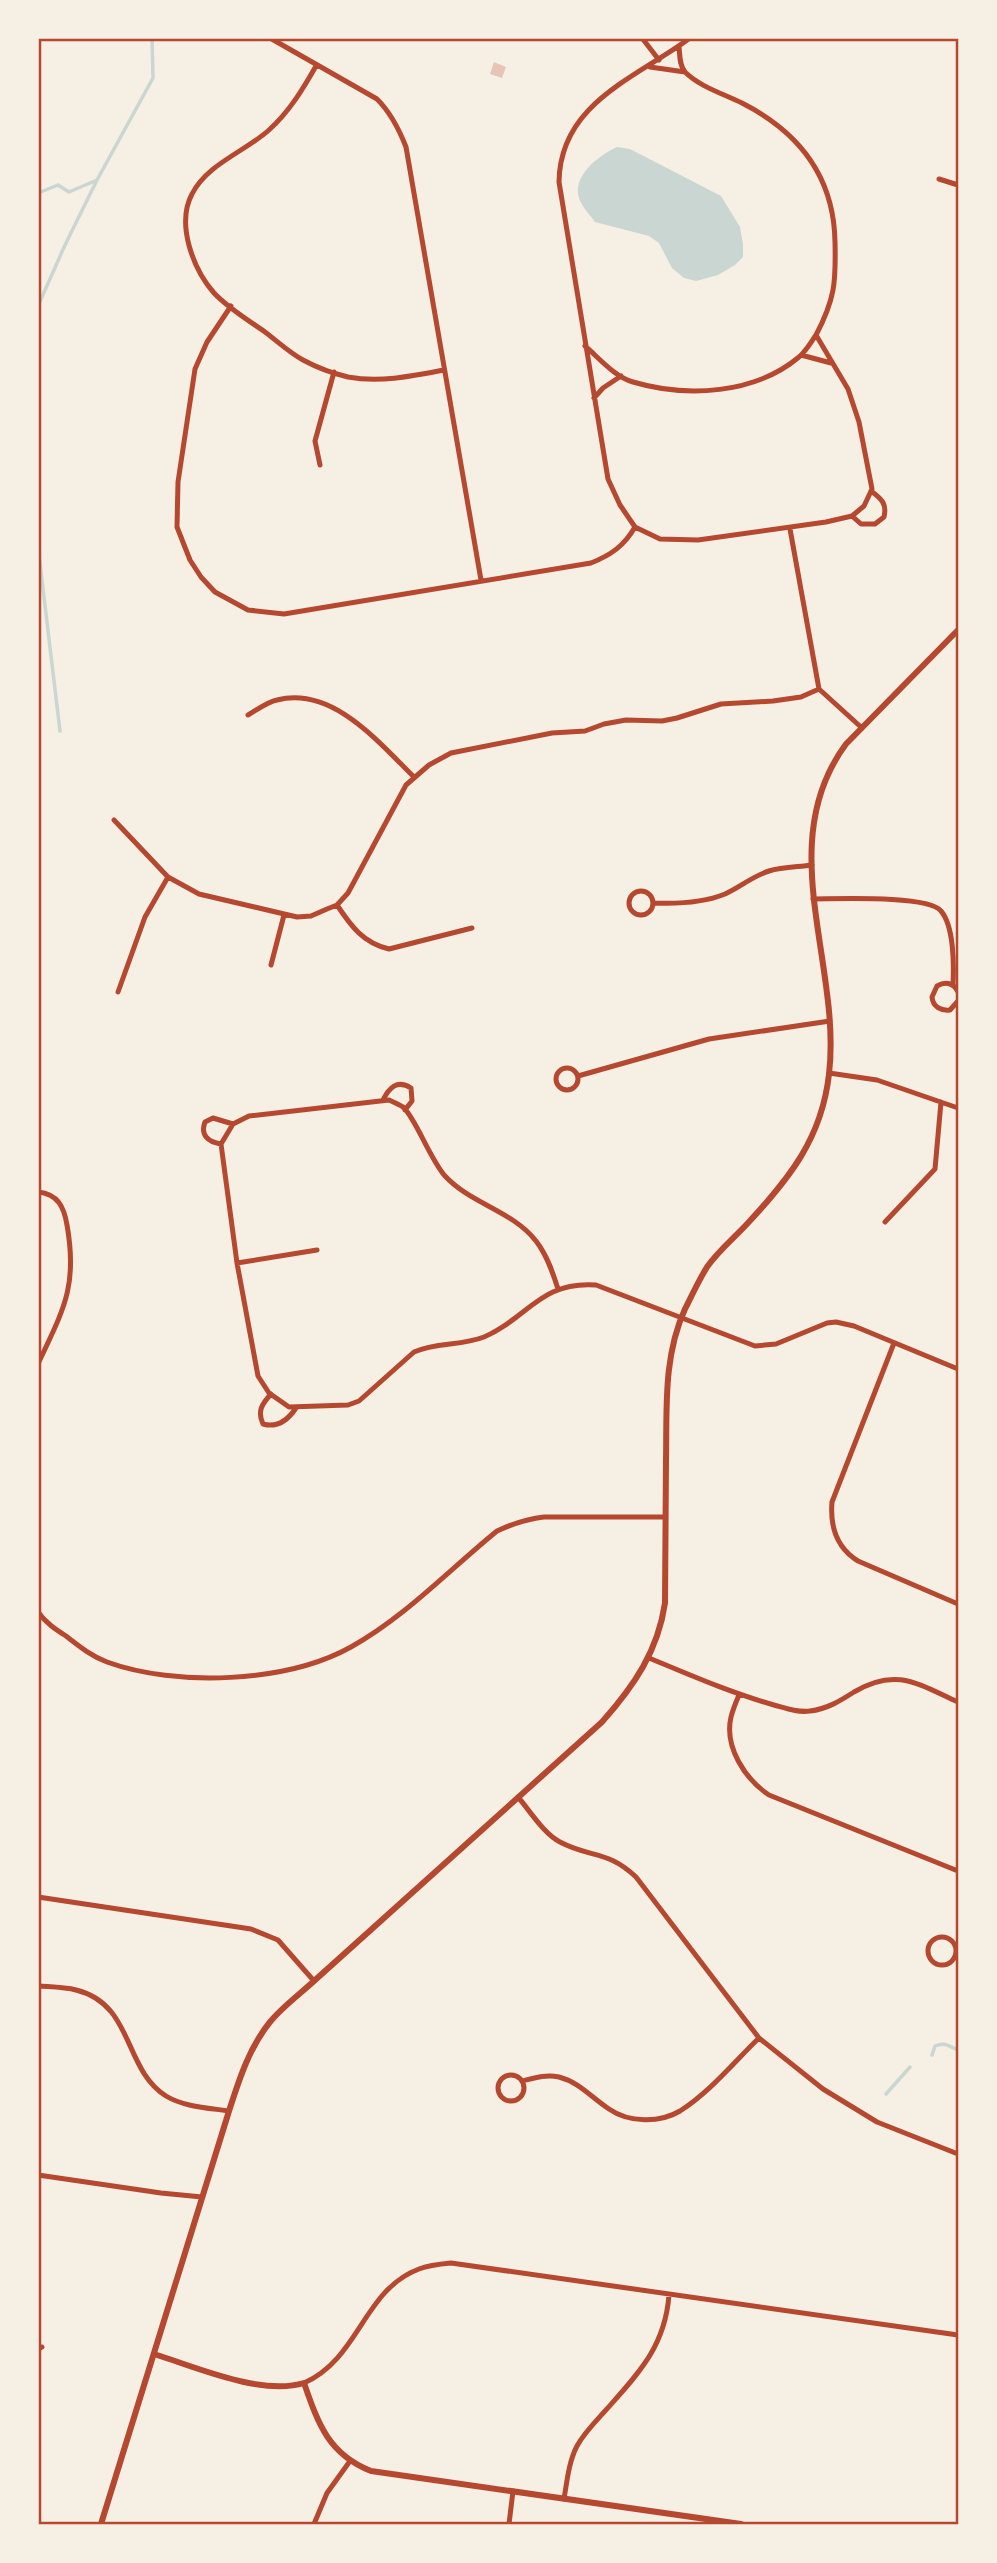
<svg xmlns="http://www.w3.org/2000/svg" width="997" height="2563" font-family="Poppins,sans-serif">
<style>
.water{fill:#c9d6d2}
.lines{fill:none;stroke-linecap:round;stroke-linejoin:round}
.stream{stroke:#c9d6d2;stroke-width:3.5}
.building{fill:#e6c5b7}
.minor{stroke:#b5482f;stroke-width:5}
.tertiary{stroke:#b5482f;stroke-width:6}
.neatline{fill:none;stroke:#b5482f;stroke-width:2.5}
</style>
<rect width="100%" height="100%" fill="#f6efe4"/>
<path class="water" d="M617,147L630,149L721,196L740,227L743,244V257L735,265L718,275L696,281L684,278L672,268L659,243L649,236L595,222C590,215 582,207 579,198C572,176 599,155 617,147Z"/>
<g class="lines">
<path class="stream" d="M38,193L58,185L69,192L97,180
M38,306L65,245L97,180L153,78L152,38
M38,547L60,731
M932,2055L935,2046C945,2042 949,2046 958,2050
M886,2094L910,2067"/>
</g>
<path class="building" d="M494,62L506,67L502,78L490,74Z"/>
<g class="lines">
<path class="minor" d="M270,38L377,99C391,113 399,129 406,147L481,580
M642,38L659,60
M316,66C303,89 289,112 269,130C246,151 207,164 192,194C176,224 193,269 214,293C228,308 248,320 265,332C277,341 290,353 303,360C316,367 335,374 348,377C380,383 413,376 444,370
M650,67L685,72
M939,179L958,185
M231,306L207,342L195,369L178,482L177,527L190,560L201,577L215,592L248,610L284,614L591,563C611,555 624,546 635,527L660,539L698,540L826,522L852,516L864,506L872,489L859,422L848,389L816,335C835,299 836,282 835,242C834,176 799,132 742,103C724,94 700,87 685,72C679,65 680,55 679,46
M585,346C599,358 615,377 633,382C687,398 755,394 799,357C806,351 811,342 816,335
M801,355L831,363
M594,398L603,388L621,376
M320,465L315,441L334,372
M852,516L861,524H875L884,517C887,504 882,499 871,491
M635,527L620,505L608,479L559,182C560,103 636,78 690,38
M790,529L819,689L862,728
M248,715C257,710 267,702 277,700C333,686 379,743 414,777
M114,820L168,877L199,894L297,917L311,916L327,909L337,905L348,893L406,785L429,765L451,753L552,733L585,731L604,724L626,720L662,721L677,718L721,704L773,701L801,697L819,689
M629 903a12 12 0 1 1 24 0a12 12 0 1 1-24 0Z
M813,899C837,899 928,895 941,911C954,926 954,965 953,985
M654,903C678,904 703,903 725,894C740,887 753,876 769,871C782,867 798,867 812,865
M337,905C351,926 363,943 389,949L472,928
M271,965L284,915
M118,992L145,917L168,877
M958,992C954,983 946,981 937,986L932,997C933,1007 941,1011 950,1010L958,1001
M556 1079a11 11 0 1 1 22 0a11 11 0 1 1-22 0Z
M829,1073L877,1080L958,1108
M578,1076L709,1039L830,1021
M383,1100C389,1088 397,1079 411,1088L412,1101L405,1110
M221,1144C208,1142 200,1135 205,1122L213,1118L233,1124
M38,1192C58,1194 64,1207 67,1225C78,1287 63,1310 38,1364
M885,1222L935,1169L941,1102
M237,1263L317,1250
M558,1289C553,1273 547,1255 536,1241C513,1211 471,1204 445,1176C430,1159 415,1117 403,1107C399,1104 393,1102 389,1100L249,1116L233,1124L221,1144L237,1263L258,1376L269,1393L289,1407L348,1405L359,1401L414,1352C436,1342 461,1346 484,1337C528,1318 540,1281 596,1285L755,1346L776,1344L827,1323L836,1322L854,1326L958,1369
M894,1343L832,1502C830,1526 837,1548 858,1561L958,1604
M271,1394C262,1404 257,1411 263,1424C277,1428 288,1420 296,1408
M38,1612C46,1623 55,1629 66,1636C79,1646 91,1656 107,1662C176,1687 286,1683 351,1647C405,1617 449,1570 497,1531C512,1524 526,1519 544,1517H665
M649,1658C690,1675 731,1693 774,1705C785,1708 798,1713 810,1711C827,1709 840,1701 854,1692C896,1667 918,1684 958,1702
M739,1695C736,1702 733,1709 731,1717C724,1747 745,1779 769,1795L958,1871
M518,1797C530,1811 544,1834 560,1842C590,1858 608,1850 636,1877L759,2038L823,2089L877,2122L958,2154
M38,1897L251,1929L278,1940L314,1981
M928 1951a14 14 0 1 1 28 0a14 14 0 1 1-28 0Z
M38,1986C51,1987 64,1987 76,1990C134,2004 123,2069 166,2096C184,2107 209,2108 229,2111
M498 2088a13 13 0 1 1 26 0a13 13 0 1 1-26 0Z
M522,2081C534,2078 546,2074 559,2077C579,2082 592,2098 609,2109C629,2123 660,2123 680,2111C710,2092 734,2062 759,2038
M38,2175L161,2193L202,2197
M38,2349L42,2347
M304,2383C360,2358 363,2290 419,2269C429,2265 440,2264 451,2263L958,2335
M564,2499C567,2481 569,2461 577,2446C584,2433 595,2422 605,2411C638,2374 665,2347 669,2295
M314,2524L327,2493L350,2461
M509,2524L513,2491"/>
<path class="tertiary" d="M154,2354C196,2367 261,2396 304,2383C318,2423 328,2454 371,2471L741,2524
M101,2524L229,2111C239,2080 249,2048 270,2022C282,2007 300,1994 314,1981L602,1722C634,1686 658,1651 665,1603C665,1555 666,1507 666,1460C667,1409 663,1357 685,1309C692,1295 699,1280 707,1267C718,1251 734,1238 747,1224C789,1179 822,1138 829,1074C842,965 772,844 846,744L958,630"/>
</g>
<rect width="997" height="2563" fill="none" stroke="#f6efe4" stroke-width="80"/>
<rect x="40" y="40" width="917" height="2483" class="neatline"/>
</svg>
